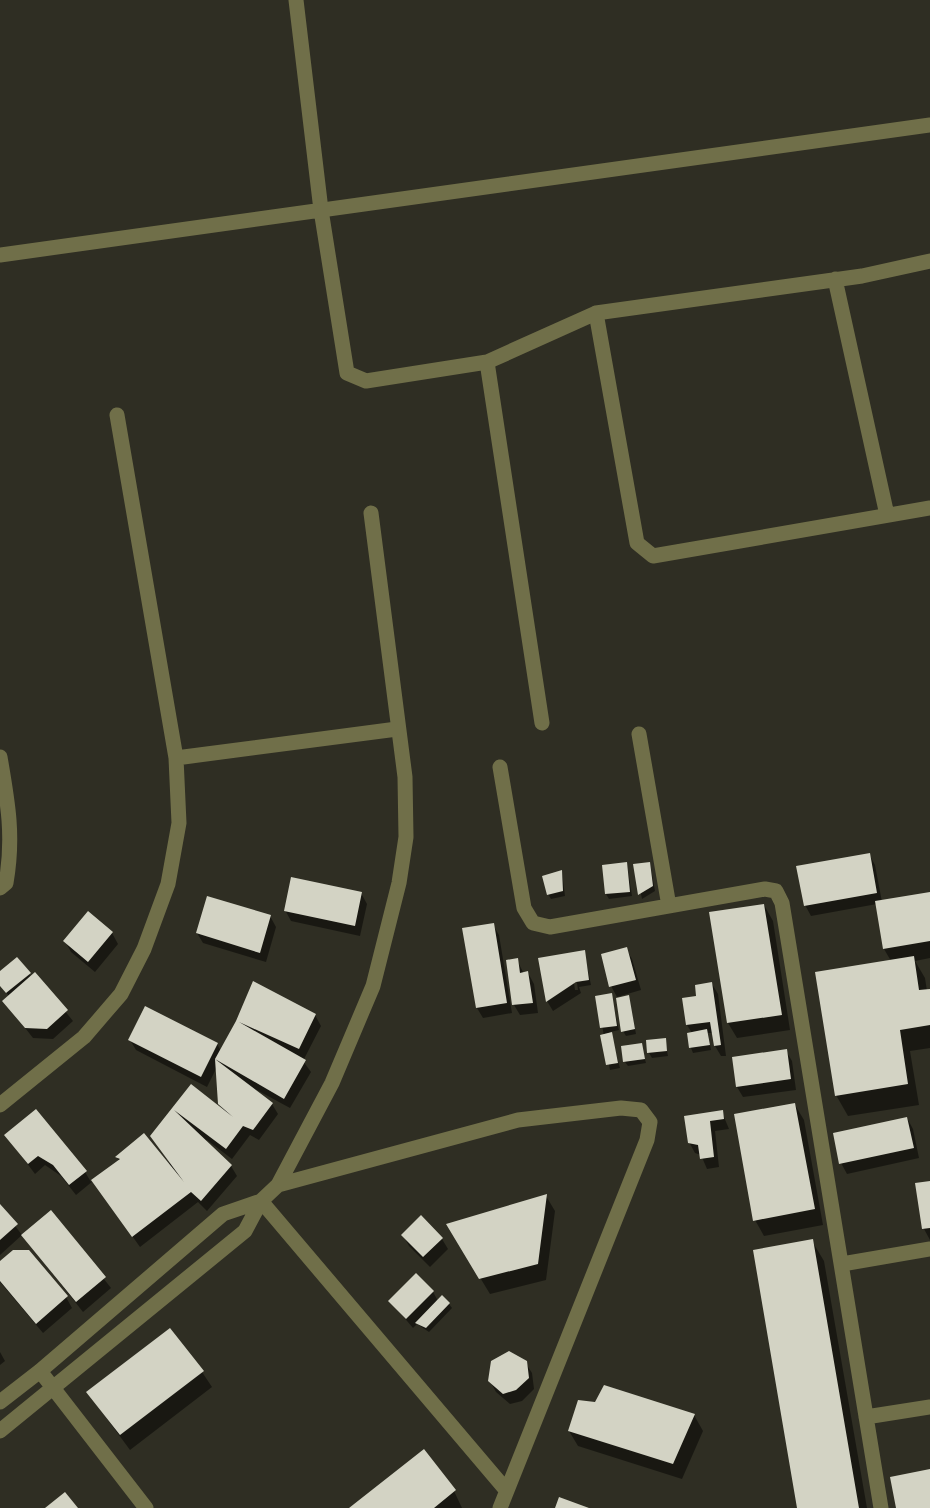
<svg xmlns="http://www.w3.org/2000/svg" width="930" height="1508" font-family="Barlow,sans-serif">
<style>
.shadow{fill:#0007;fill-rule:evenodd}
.building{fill:#d3d3c4}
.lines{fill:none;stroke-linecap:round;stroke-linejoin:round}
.street{stroke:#706f49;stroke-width:15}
</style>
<rect width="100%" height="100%" fill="#2f2e23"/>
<path class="shadow" d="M869,854L875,865L882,902L930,893V958L915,961L925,978L927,991L930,990V1048L910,1051L919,1105L848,1116L836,1095L891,961L884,949L877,904L811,916L805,905Z
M650,863L655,891L642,899L635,865Z
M627,864L632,896L609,899L606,894Z
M562,872L565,896L551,899L548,894Z
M361,893L367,904L360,936L291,921L285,910Z
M764,905L773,921L790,1030L737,1038L728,1023Z
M270,916L276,927L266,962L203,943L197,933Z
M493,925L499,935L512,1013L483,1018L477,1008Z
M112,933L118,944L95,972L71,952L65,941Z
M626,949L632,959L641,990L617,997L611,986Z
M584,951L591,985L579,987L581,993L553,1011L547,1001L540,959ZM571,963L575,969L578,990H575Z
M517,960L524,974L528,973L534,984L538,1013L520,1015L514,1005L508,961Z
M0,973H29L31,977L35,974L73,1021L53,1039L33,1038L4,1001L9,996L0,985Z
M712,984L718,994L726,1056H721L715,1046L713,1033H708L711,1050L693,1053L691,1048L688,1034L692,1033L687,1025L684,1000L698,997Z
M611,995L619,1030L610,1032L620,1068L610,1070L597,997Z
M629,997L636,1034L626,1036L623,1031Z
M315,1015L321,1026L303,1061L311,1072L290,1108L255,1089L272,1104L278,1114L259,1140L250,1135L232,1159L207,1140L206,1141L231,1166L237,1176L207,1211L198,1202L140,1247L93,1181L76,1195L61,1176L45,1165L35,1174L6,1135L85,1172L91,1182L119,1161L117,1157L168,1165L170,1163L152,1137L191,1087L225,1113L220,1104L217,1067L207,1087L136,1050L130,1040L217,1044L221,1051L238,1022Z
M665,1040L668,1056L652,1058L649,1053Z
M641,1045L646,1063L628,1066L625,1062Z
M786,1051L792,1061L796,1090L743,1097L737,1087Z
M795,1105L804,1120L823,1225L764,1236L755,1220Z
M722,1112L729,1129L715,1131L719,1167L707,1169L701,1155L695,1153L689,1142L686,1117Z
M907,1118L913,1129L919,1158L847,1174L841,1163Z
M930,1183V1240L924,1229L917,1184Z
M546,1196L555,1211L546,1280L490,1294L448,1225Z
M0,1206L22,1235L0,1255Z
M51,1212L111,1288L83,1312L23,1236Z
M403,1235L442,1239L448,1249L430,1267L409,1246Z
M812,1241L824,1261L867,1508H799Z
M0,1263L66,1297L72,1308L43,1333L0,1282Z
M433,1292L438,1301L449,1304L452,1308L429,1332L417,1324L413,1328L390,1301Z
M0,1352L5,1361L0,1365Z
M525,1362L532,1373L534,1389L522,1401L510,1404L496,1392L490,1381Z
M202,1372L212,1387L130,1450L88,1393Z
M694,1415L703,1431L682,1479L578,1446L569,1431Z
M454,1491L462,1508H351Z"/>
<path class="building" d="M870,853L877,893L804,906L796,866Z
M627,862L630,892L605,894L602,865Z
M650,862L653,886L638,895L633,864Z
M562,870L563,891L547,895L542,876Z
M291,877L362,892L355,926L284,911Z
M930,892V941L883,949L875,901Z
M207,896L271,915L260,953L196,933Z
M764,904L782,1015L727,1023L709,912Z
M88,911L113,932L88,962L63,941Z
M494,923L507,1003L476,1008L462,928Z
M627,947L636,980L609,987L601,954Z
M585,950L589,980L576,982L546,1002L538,958Z
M914,956L919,990L930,989V1025L900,1030L908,1084L835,1096L815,972Z
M17,957L31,973L6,993L0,986V971Z
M518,958L520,973L528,971L533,1003L512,1005L506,960Z
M35,972L68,1010L47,1029L25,1028L2,1001Z
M253,981L316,1014L299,1049L239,1022L306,1060L284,1099L215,1059L273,1103L253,1130L243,1126L226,1149L174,1110L232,1165L201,1201L191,1192L132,1237L91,1180L120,1159L115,1157L144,1133L184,1182L150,1136L191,1084L233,1117L218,1104L215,1059L236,1021Z
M712,982L721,1045L714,1046L710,1022L686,1025L682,998L696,996L695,985Z
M612,993L617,1026L600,1028L595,996Z
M629,995L635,1029L621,1032L616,998Z
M145,1006L218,1043L201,1077L128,1040Z
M707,1029L710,1045L689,1048L687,1033Z
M612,1032L618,1063L606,1065L600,1035Z
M666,1038L667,1051L647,1053L646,1040Z
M642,1043L645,1059L623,1062L621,1046Z
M787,1049L791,1079L736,1087L732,1057Z
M795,1103L815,1209L753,1221L734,1114Z
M36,1109L87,1171L69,1185L53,1165L38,1156L28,1164L4,1135Z
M723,1110L724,1119L710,1121L714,1157L700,1159L698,1145L688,1143L684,1116Z
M907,1117L914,1148L839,1164L833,1133Z
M930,1181V1228L922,1229L915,1183Z
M547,1194L538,1264L479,1279L446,1224Z
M0,1204L18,1224L0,1240Z
M51,1210L106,1277L76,1302L21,1235Z
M421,1215L443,1238L423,1257L401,1235Z
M813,1239L859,1508H797L753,1250Z
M13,1250H29L68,1296L36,1324L0,1281V1261Z
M416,1273L434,1291L406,1319L388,1301Z
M442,1295L450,1303L426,1328L415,1323Z
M170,1328L204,1371L120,1435L86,1392Z
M509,1351L527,1361L529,1378L516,1390L503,1394L488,1381L491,1361Z
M604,1385L695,1414L673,1464L568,1431L578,1400L595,1402Z
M424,1449L456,1490L434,1508H349Z
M930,1469V1508H896L890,1477Z
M65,1492L78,1508H45Z
M559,1497L589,1508H555Z"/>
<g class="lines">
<path class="street" d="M296,0L321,210L347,373L366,381L487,362L596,313L862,276L930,261
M0,255L930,125
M835,279L887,515
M596,313L637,543L653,556L930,508
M487,362L542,723
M639,734L669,906
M0,757C8,803 14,837 6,883L0,888
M176,758L397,729
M500,767L524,908L533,923L550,927L765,889L776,891L782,903L881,1508
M0,1105L84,1037L121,994L144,949L168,884L179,823L176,758L117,415
M278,1185L518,1120L621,1108L641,1110L650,1122L647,1140L500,1508
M261,1201L506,1490
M842,1264L930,1249
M40,1371L146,1508
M0,1402L40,1371L223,1214L261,1201
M866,1417L930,1407
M0,1431L245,1231L261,1201L278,1185L332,1083L373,986L399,883L406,837L405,777L371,513"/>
</g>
</svg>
